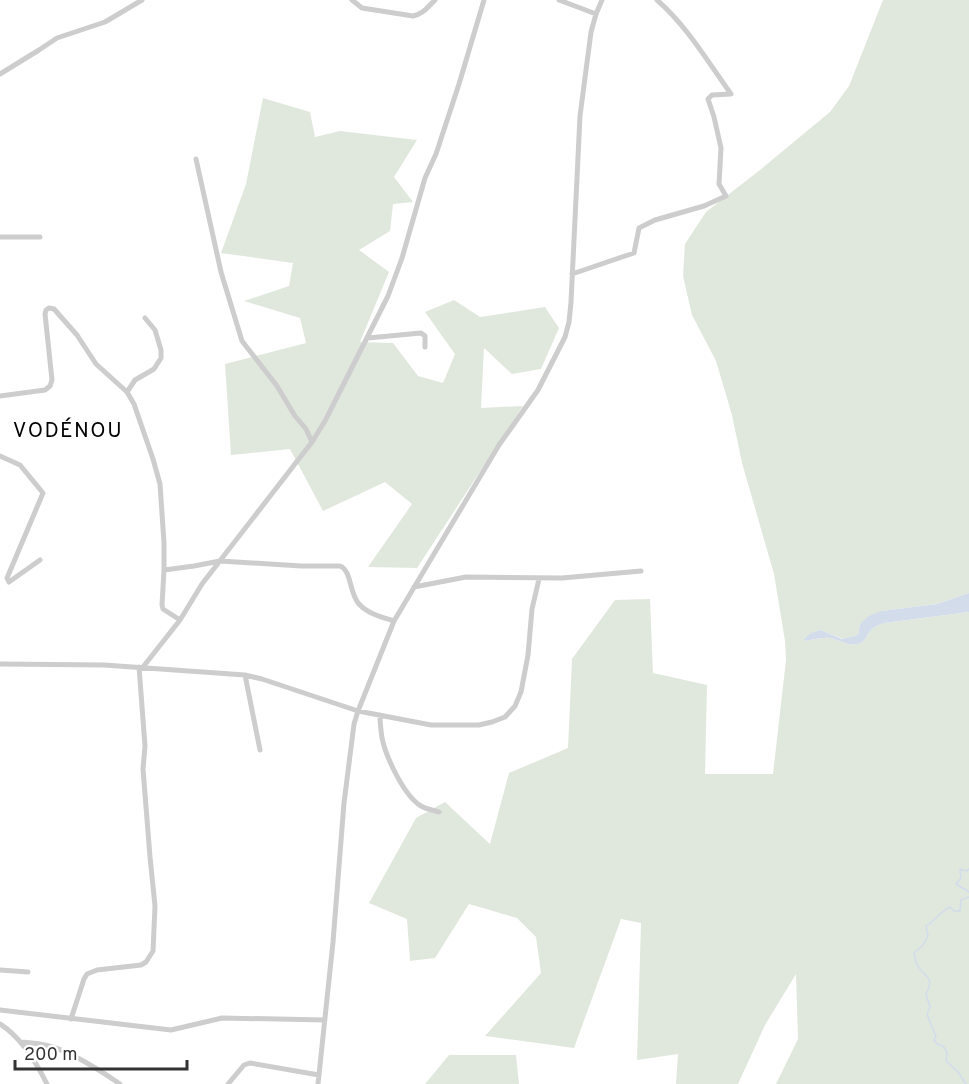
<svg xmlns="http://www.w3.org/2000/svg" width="969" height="1084" font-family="Overpass,sans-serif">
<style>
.green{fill:#e0e8dd}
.water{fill:#d2dceb}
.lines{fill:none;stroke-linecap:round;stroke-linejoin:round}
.stream{stroke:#d2dceb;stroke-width:1.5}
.minor{stroke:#cdcdcd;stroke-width:5}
.labels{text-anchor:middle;stroke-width:6;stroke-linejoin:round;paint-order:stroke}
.quarter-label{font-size:21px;letter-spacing:1.5px;fill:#000;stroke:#fff}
</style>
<rect width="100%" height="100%" fill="#fff"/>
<path class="green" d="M883,0H969V593L937,604L881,611L860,624L858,635L843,639L821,630L805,641C813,640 822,637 830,638C840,640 847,646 858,644C866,642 866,635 871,630C875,626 879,625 884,623L969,612V1084H776L798,1039L796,974L765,1025L738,1084H676L678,1054L637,1060L641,923L621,919L574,1048L485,1036L541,973L536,937L517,918L469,904L435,958L410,961L407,919L369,903L416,818L445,802L490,844L509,773L568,748L572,659L615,600L650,599L653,673L707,685L705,774H773L786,660L785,641L774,574L742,463L732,415L716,361L692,315L683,276L685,244L706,212L760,170L830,112L849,86Z
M263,98L310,112L315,137L340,131L417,140L394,177L413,202L393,204L390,231L359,250L389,272L360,342L393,343L418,376L443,383L455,354L425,312L454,300L480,317L545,307L559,328L541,369L512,374L484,348L481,408L523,406L417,568L368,567L412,504L385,482L323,511L290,449L231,455L225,364L306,343L300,318L244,301L289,286L293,263L221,253L246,184Z
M449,1055H516L519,1084H425Z"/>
<path class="water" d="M969,593V612L884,623C879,625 875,626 871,630C866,635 866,642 858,644C847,646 840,640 830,638C821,637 813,640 805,641L804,639L811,633L821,630L842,639L858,635L860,624L869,616L881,611L937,604Z"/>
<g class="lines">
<path class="stream" d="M969,869L967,871L960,869L961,878L956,884L969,892
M966,1084L958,1072L946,1061L947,1052L943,1046L937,1044L934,1040L936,1037L927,1014L930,1007L926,994C936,976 923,977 916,963C915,961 915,955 914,953L923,945L928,936L926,926C935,921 941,911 950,907L954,911H960L961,900L969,897"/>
<path class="minor" d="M352,0L362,8L413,16C423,14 428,7 435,0
M559,0L596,14
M0,74L39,50L57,38L105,22L142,0
M196,159L221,272L242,341L277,386L295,416L306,429L312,442
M0,237H40
M572,274L634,253L639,228L655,220L704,206L726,196L719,184L721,148L714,117L708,99L712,95L731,94C708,62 687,26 657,0
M368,338L421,333L425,336V347
M127,392L135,380L154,369L161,358V350L155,330L145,318
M0,396L45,390L50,386L52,380L45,314L46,310L49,308L54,309L77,335L96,364L127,392L134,404L153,459L160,484L164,543V570L162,605L163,609L180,620
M0,456L20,465L43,493L7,578L9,582
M164,570L194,566L220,561L301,566H340C352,571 349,593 359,604C368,614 382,617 394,621
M9,582L40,560
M414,587L466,577L562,578L641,571
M0,664L104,665L245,675L262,679L358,711L431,725H479L492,722L505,717L515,706L521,692L528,655L532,609L539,579
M143,667L180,620L202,584L312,442L325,421L388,296L402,258L425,178L436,154L459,84L484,0
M245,675L260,750
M380,715C380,723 381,731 382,738C386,757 404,796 421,806C426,809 433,810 439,812
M0,970L28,972
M0,1010L171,1030L222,1018L325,1020
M71,1019L84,979L87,974L97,970L141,965L146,962L153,951L155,906L150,857L143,769L145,746L139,667
M0,1024C21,1037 36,1062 47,1084
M21,1042C29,1043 37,1043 45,1045C66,1049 101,1071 120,1084
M228,1084L244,1065L250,1063L319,1075
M318,1084L333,942L344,803L354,724L358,711L394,621L499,445L538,390L565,337L569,322L571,302L580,116L591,32L596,14L602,0"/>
</g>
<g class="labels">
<g class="quarter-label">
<text x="68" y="437">VODÉNOU</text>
</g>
</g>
<path d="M15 1060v9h172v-9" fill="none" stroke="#333333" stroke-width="3"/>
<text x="24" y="1060" font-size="18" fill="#333333" stroke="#ffffff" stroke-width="4.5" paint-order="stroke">200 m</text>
</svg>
